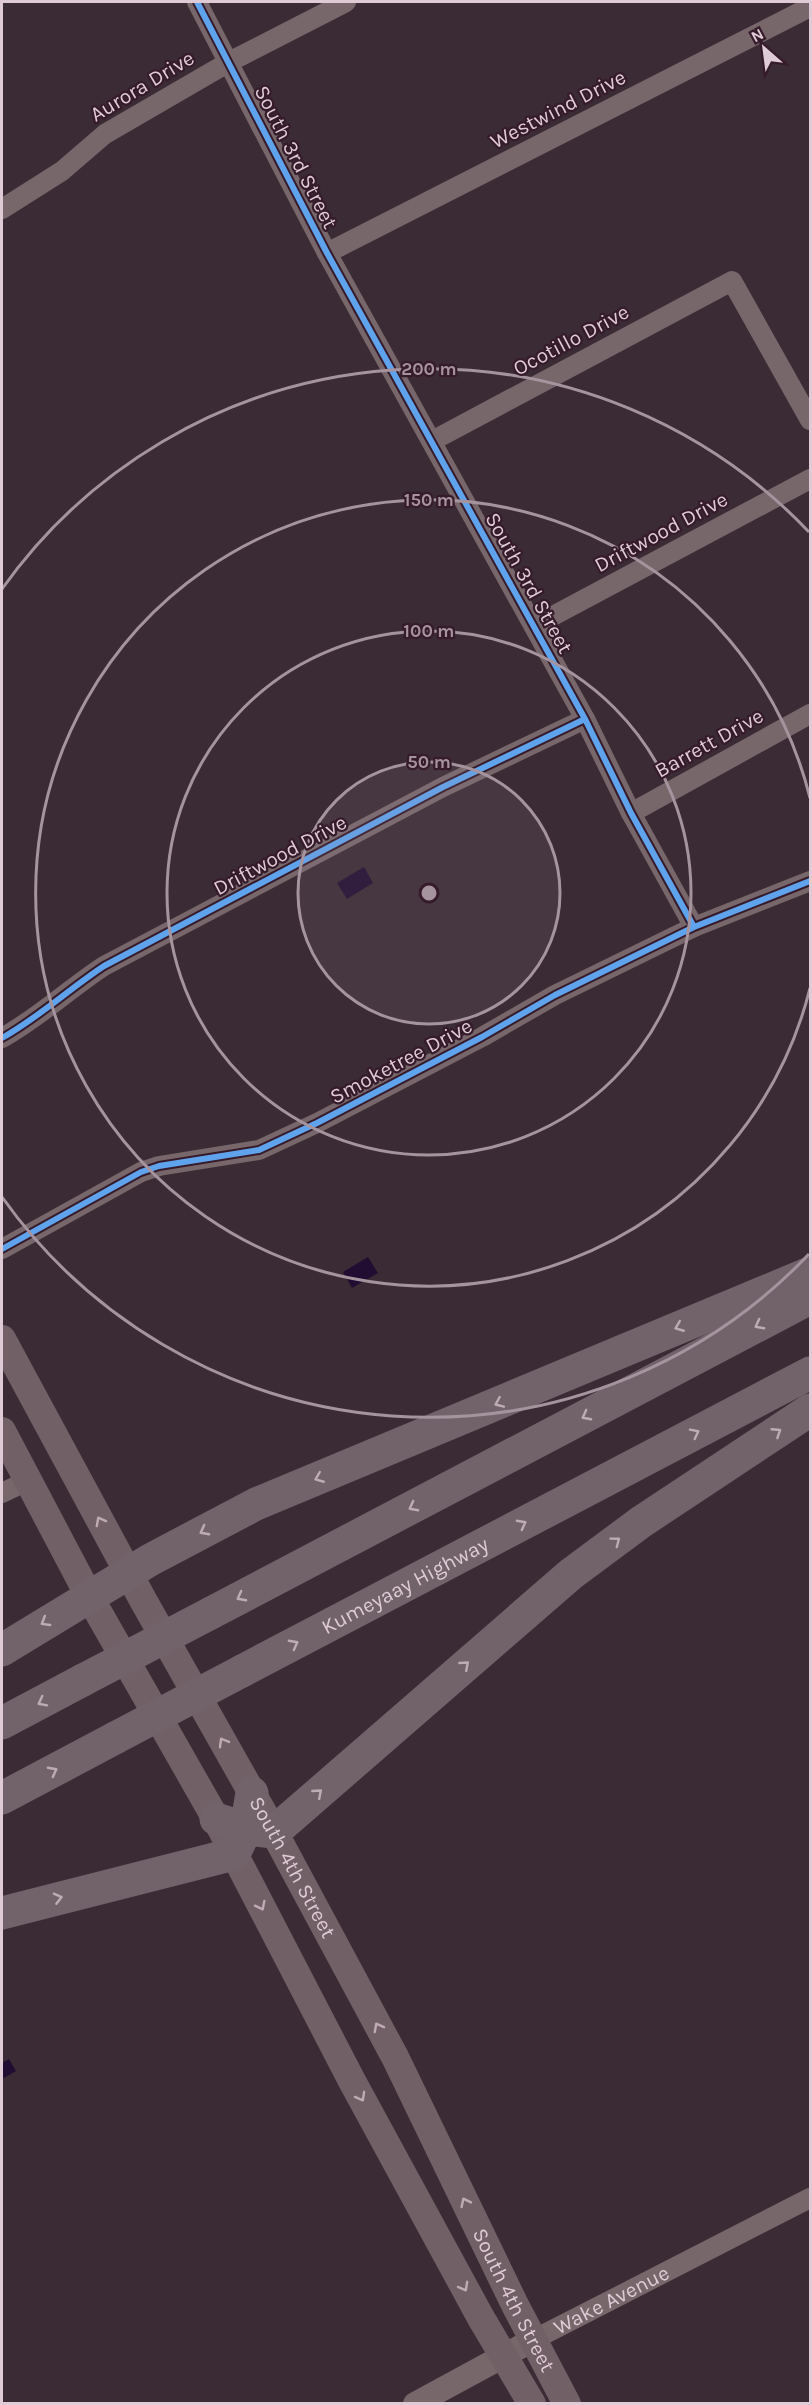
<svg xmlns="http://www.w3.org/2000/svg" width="812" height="2405" font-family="Karla,sans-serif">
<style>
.water{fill:#220d32}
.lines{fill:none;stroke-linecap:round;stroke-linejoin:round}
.minor{stroke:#77676b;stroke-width:20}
.tertiary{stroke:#77676b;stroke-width:24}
.secondary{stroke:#726067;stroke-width:28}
.motorway{stroke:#72636a;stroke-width:33}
.motorway-bridge{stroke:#72636a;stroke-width:33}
.cycleway-casing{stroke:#361b2b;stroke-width:10}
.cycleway{stroke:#60a3ed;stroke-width:6}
.oneway{stroke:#beacb5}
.oneway2{stroke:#beabb4}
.ring{fill:none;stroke:#a5939d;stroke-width:3}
.labels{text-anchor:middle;stroke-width:4.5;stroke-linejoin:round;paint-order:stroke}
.street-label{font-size:21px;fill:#decbd5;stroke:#361b2b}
.centre{fill:#a5939d;stroke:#361b2b;stroke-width:3}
.ring-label{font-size:18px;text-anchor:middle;font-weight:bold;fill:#a5939d;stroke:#361b2b;stroke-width:4.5;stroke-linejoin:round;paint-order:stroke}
</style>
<rect width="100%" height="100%" fill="#3b2b34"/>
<path class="water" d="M364,867L373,883L347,899L337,883Z
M368,1257L378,1273L352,1288L343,1272Z
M9,2059L16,2071L2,2079V2063Z"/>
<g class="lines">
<g class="minor">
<path d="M197,2L327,253L585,719L631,813L694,927"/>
<path d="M2,209L62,171L105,134L229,62L346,2"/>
<path d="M327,253L810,7"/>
<path d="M432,441L732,281L810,420"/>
<path d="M534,626L810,479"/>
<path d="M631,813L810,714"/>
<path d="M2,1038C38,1018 69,989 104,966L443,787L585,719"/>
<path d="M2,1249L141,1172L159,1166L259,1150L317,1123L482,1037L555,995L694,927L810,881"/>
<path d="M2,1493L27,1481"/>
<path id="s1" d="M533,2340L810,2198"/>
</g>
<path class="tertiary" d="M415,2404L533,2340"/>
<g class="secondary">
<path id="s2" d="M2,1339L143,1600L274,1832L395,2057L515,2305L567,2404"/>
<path d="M2,1431L89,1596L216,1819L352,2081L481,2318L532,2404"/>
</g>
<g class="motorway">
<path d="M211,1613L810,1298"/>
<path d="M2,1650L150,1560L256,1504L810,1273"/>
<path id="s3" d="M242,1671L810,1373"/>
<path d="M2,1723L83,1680"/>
<path d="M2,1798L115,1738"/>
<path d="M216,1819L246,1829L274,1832L571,1574L641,1522L810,1410"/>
<path d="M2,1913L234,1854L246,1829L252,1793"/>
</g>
<path class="motorway-bridge" d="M83,1680L211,1613
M115,1738L242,1671"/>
<defs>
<path id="cycleway" d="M197,2L327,253L585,719L631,813L694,927
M2,1038C38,1018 69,989 104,966L443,787L585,719
M2,1249L141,1172L159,1166L259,1150L317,1123L482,1037L555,995L694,927L810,881"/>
</defs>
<use href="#cycleway" class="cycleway-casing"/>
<use href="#cycleway" class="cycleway"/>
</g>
<defs><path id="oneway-chevron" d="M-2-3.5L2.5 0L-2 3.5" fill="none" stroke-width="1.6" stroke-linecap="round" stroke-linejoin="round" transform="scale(1.5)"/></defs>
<g class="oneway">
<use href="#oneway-chevron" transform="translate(759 1325) rotate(152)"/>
<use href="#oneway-chevron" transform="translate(679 1327) rotate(158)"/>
<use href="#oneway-chevron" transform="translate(499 1403) rotate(157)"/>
<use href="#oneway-chevron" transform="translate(586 1416) rotate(152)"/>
<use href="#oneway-chevron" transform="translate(777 1432) rotate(-33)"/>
<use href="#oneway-chevron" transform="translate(695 1433) rotate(-27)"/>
<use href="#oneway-chevron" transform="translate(319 1478) rotate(158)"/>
<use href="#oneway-chevron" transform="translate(413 1507) rotate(152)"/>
<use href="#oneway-chevron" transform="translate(522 1524) rotate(-28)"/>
<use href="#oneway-chevron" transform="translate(204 1531) rotate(152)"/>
<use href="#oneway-chevron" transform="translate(616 1541) rotate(-37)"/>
<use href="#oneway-chevron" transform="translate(241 1597) rotate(152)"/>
<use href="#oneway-chevron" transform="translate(45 1622) rotate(149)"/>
<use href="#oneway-chevron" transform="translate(294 1644) rotate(-28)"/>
<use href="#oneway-chevron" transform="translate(465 1665) rotate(-41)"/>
<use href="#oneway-chevron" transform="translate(42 1702) rotate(153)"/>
<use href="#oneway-chevron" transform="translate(53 1771) rotate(-28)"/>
<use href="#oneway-chevron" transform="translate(318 1793) rotate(-41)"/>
<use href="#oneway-chevron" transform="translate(58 1898) rotate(-14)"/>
</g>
<g class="oneway2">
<use href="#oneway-chevron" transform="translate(100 1521) rotate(-118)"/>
<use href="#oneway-chevron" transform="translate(223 1742) rotate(-120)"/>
<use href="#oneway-chevron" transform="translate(261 1906) rotate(63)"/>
<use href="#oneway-chevron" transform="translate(378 2027) rotate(-118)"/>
<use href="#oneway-chevron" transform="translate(361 2097) rotate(61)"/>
<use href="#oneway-chevron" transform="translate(465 2202) rotate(-116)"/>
<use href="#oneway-chevron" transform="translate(464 2287) rotate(61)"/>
</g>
<circle cx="429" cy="893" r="131" fill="#a5939d" fill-opacity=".12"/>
<g class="ring">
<circle cx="429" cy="893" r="131"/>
<circle cx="429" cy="893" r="262"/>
<path d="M810 988A393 393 0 1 1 810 798"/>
<path d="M809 1254A524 524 0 0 1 2 1197M2 589A524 524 0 0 1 809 532"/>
</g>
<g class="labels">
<g class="street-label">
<text transform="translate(142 86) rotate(-31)" y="7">Aurora Drive</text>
<text transform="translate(558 109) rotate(-27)" y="7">Westwind Drive</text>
<text transform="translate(296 157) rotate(63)" y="7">South 3rd Street</text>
<text transform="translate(571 340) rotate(-28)" y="7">Ocotillo Drive</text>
<text transform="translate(661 532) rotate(-28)" y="7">Driftwood Drive</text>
<text transform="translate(529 583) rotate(61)" y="7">South 3rd Street</text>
<text transform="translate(709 743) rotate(-29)" y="7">Barrett Drive</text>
<text transform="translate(280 855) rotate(-28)" y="7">Driftwood Drive</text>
<text transform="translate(401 1061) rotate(-28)" y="7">Smoketree Drive</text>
<text dy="7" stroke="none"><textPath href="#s3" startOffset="184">Kumeyaay Highway</textPath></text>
<text dy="7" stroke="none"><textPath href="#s2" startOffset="603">South 4th Street</textPath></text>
<text dy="7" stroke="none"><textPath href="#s2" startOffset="1089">South 4th Street</textPath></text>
<text dy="7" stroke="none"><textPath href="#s1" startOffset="88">Wake Avenue</textPath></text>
</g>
</g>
<circle cx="429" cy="893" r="9" class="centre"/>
<g class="ring-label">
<text x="429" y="375">200 m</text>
<text x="429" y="506">150 m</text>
<text x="429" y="637">100 m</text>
<text x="429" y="768">50 m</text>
</g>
<rect width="812" height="2405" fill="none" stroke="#decbd5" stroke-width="6"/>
<g transform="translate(764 48) rotate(332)" stroke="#361b2b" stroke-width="4.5" paint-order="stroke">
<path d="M0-4.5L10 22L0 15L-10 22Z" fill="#decbd5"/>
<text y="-9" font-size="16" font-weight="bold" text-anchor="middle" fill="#decbd5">N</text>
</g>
</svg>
